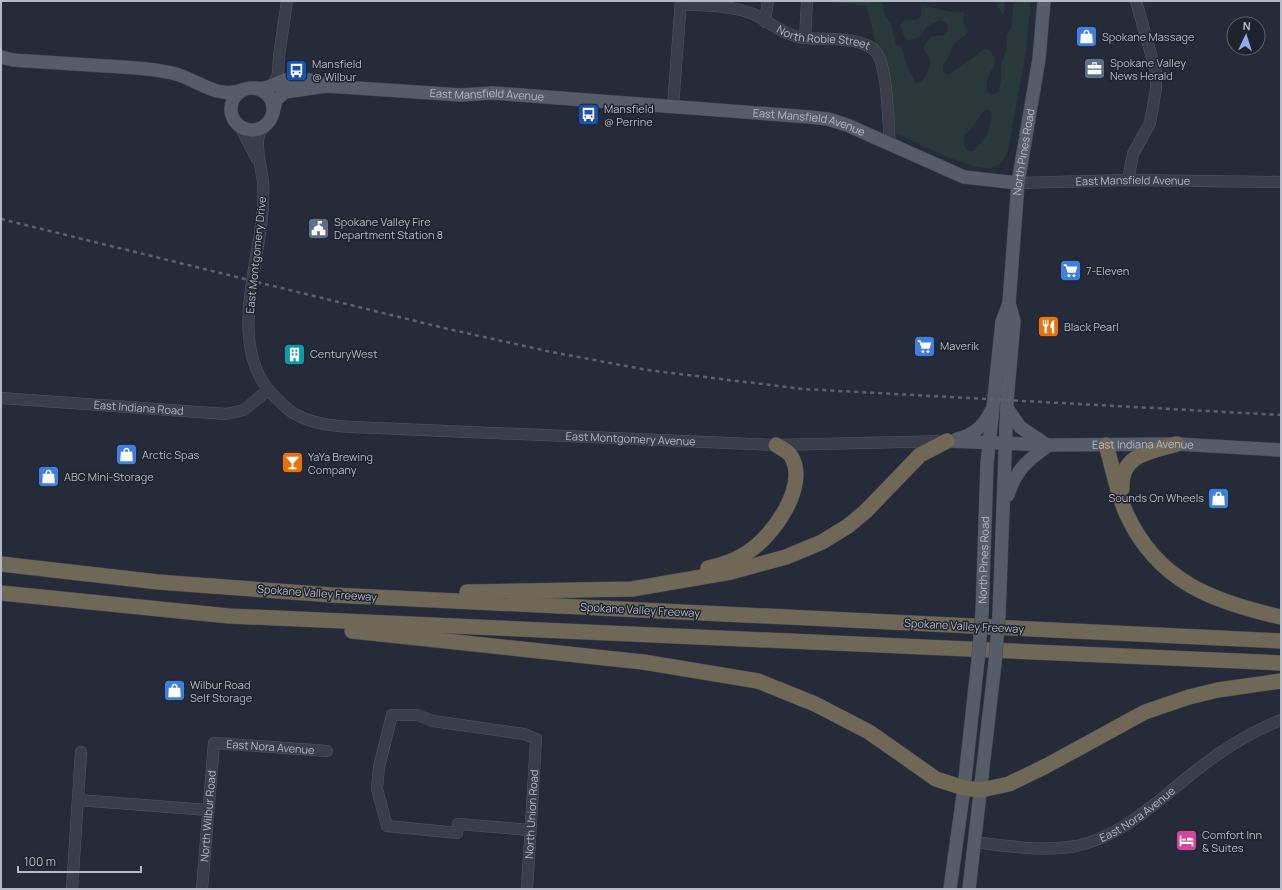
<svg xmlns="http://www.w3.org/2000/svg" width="1282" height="890" font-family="Manrope,sans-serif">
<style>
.green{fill:#28383b;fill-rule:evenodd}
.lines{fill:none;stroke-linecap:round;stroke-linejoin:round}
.minor-casing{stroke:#515661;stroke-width:12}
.major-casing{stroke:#424752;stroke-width:14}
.highway-casing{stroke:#414651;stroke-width:16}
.minor{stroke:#393e4a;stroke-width:11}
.major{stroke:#575c69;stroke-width:13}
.highway{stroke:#6f6857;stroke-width:15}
.rail{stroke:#5b6170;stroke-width:2.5;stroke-dasharray:4 4;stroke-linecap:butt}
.major-bridge-casing{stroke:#424752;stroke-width:14;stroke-linecap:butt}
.major-bridge{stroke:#575c69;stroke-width:13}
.labels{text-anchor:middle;stroke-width:3;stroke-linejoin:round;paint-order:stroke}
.poi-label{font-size:11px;fill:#b4b9c5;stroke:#1e232e;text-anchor:start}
.street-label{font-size:11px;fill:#b4b9c5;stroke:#1e232e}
</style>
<rect width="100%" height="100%" fill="#252b39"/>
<path class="green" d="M824,1H882L885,15L891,24L895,43L902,48L907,66L916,83L922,81C925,76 930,69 930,64C932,50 914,55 932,36L943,35L948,30L946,23L940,20L926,27L921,36L910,41L905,38L900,26L905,20H916L921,16V5L952,12H965L963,21L968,31C965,38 959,38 954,44C950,50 950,57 944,63L943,71L948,75L985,49L989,50L995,58C994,74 983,75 988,93L994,94L999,91L1001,80V65L1007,48L1006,35L1011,27L1014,1H1031L1026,51L1008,151C1005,160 1000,164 992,167C976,174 913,141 896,133L884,67L877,49L867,6ZM987,109L991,111C993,128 985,140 973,151H968L964,145V135C975,128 980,112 987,109Z
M997,1H1005L1004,13L1002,14L998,7Z"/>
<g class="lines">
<defs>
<g id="minor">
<path id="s1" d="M681,4C705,6 731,5 753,14C771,22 784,36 805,38C823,40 864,36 876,52C888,67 888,124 890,145"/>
<path d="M765,22L768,1"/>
<path d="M805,38L807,1"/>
<path d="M270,87L274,83L278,74L279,56L287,1"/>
<path d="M673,106L681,1"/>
<path id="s2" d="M266,125L260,132L258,139C257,154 261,167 263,182C264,194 263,206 262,218C256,275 228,353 276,398C282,403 288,411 295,414C313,424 333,426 353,427L776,445L946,441"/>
<path d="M240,126L257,159"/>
<path d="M1128,180L1133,154L1150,123L1156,89V72L1136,1"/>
<path id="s3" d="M1018,183L1128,180L1281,182"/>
<path id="s4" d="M1,398L226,414L244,410L268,390"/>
<path d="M78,800L208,810"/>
<path id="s5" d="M974,842C1007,846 1043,852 1076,846C1124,836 1161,798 1198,769C1223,749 1251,732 1281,720"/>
<path d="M72,889L81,752"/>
<path id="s6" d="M202,889L214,743L327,751"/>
<path id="s7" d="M527,889L535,757L536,739L524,734L433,721L417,715H392L379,767L377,789L387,826L457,833L458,824L530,830"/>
</g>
<g id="major">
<path d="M1,57L13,60C44,62 74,64 105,66C128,67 150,68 172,73C196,78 216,100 242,90"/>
<circle cx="252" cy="109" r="21"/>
<path d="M255,88C268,90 273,84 285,80C299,75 314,81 327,86"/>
<path id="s8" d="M273,113L276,100L285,92L327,86L461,95L493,93L810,117L828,119L847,125L964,177L1018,183"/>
<path d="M1007,408L1020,427L1047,445"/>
<path d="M957,439C974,435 984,426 991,411"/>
<path id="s9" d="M947,441L1049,445L1177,444L1281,450"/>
<path d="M1008,495C1016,469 1028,460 1049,445"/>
<path id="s10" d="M982,613L987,464L1002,322L1009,303L1018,183L1039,59L1044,1"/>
<path d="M999,615L1007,401L1014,321L1009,303"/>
<path d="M950,889L964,788L978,660"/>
<path d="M969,889L995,663"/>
</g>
<path id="highway" d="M1106,445C1113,468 1117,494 1127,515C1158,582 1214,602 1281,617
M1122,489C1120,454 1150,452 1177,444
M1,564L158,582L332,595L1281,641
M708,568C722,565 737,560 748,552C773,536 809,486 791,456C788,451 781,448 776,445
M467,592L632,589L731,572L786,557L822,542L848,526L866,511L920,455L947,441
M1,593L229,616L1281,663
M352,631L643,662L758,681L815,704L869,732L936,779L964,788L981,790L1009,784L1046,766L1145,712L1189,697L1218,690L1281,681"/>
</defs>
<use href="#minor" class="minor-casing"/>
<use href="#major" class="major-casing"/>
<use href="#highway" class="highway-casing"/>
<use href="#minor" class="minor"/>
<use href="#major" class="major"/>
<use href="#highway" class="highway"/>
<path class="rail" d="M1,219L448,329L547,351L647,370L803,389L1281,415"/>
<defs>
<path id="major-bridge" d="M978,660L982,613
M995,663L999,615"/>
</defs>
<use href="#major-bridge" class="major-bridge-casing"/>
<use href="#major-bridge" class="major-bridge"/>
</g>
<defs>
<symbol id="shop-square" viewBox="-11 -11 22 22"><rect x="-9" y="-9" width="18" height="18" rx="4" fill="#3f7fe0" stroke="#1e232e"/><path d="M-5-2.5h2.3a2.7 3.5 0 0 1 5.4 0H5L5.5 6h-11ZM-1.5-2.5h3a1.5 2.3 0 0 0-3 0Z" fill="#fff"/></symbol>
<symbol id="office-square" viewBox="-11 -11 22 22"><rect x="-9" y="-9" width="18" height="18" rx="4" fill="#5c6f8a" stroke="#1e232e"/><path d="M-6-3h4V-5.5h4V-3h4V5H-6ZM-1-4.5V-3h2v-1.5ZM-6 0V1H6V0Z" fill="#fff"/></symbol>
<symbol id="bus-square" viewBox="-11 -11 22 22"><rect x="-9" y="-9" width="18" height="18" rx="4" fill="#1a4fb4" stroke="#1e232e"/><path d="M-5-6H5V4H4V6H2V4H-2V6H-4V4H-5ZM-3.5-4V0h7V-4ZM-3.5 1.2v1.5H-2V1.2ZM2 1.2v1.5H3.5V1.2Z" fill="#fff"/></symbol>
<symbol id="civic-square" viewBox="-11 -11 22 22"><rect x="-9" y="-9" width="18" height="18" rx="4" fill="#5c6f8a" stroke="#1e232e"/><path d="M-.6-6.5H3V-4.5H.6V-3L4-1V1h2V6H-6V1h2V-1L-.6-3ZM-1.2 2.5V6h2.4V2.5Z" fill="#fff"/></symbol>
<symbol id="supermarket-square" viewBox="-11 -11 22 22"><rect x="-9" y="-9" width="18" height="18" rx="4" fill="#3f7fe0" stroke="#1e232e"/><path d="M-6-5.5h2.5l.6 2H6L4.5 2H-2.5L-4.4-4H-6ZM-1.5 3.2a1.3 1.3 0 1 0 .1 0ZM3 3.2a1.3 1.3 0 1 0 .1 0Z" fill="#fff"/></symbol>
<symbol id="restaurant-square" viewBox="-11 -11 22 22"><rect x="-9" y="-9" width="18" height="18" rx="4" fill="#e8710a" stroke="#1e232e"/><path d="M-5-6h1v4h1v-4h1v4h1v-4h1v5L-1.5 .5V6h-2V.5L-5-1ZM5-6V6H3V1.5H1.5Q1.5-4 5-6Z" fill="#fff"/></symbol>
<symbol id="building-square" viewBox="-11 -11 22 22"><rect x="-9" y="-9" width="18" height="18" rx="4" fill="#0f9aa8" stroke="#1e232e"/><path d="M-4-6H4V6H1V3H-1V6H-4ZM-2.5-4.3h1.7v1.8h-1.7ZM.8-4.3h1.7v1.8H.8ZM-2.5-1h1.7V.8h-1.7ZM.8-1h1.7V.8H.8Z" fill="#fff"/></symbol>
<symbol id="bar-square" viewBox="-11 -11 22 22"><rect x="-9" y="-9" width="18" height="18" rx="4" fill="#e8710a" stroke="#1e232e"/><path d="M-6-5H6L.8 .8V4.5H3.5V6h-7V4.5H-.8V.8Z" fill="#fff"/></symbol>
<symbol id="hotel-square" viewBox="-11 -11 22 22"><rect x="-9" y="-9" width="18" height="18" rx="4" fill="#d1479c" stroke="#1e232e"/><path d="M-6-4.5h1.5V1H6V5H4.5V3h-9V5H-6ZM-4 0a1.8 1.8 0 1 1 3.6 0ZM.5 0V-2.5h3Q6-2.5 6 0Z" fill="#fff"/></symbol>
</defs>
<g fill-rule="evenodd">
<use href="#shop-square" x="1074" y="24" width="25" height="25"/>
<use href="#office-square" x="1082" y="56" width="25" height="25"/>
<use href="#bus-square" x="284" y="58" width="25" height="25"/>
<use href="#bus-square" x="576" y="102" width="25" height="25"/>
<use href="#civic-square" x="306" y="216" width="25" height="25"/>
<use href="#supermarket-square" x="1058" y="258" width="25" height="25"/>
<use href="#restaurant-square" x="1036" y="314" width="25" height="25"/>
<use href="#supermarket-square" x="912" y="334" width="25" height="25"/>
<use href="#building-square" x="282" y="342" width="25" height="25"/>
<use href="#shop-square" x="114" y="442" width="25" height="25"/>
<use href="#bar-square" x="280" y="450" width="25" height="25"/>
<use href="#shop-square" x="36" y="464" width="25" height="25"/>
<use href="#shop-square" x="1206" y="486" width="25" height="25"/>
<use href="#shop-square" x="162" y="678" width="25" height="25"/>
<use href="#hotel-square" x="1174" y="828" width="25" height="25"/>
</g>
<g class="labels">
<g class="poi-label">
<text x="1102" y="41">Spokane Massage</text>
<text x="1110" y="67">Spokane Valley<tspan x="1110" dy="13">News Herald</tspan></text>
<text x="312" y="68">Mansfield<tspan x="312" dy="13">@ Wilbur</tspan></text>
<text x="604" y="113">Mansfield<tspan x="604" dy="13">@ Perrine</tspan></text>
<text x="334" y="226">Spokane Valley Fire<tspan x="334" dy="13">Department Station 8</tspan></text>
<text x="1086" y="275">7-Eleven</text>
<text x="1064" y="331">Black Pearl</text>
<text x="940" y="350">Maverik</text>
<text x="310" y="358">CenturyWest</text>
<text x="142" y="459">Arctic Spas</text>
<text x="308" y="461">YaYa Brewing<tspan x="308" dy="13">Company</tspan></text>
<text x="64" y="481">ABC Mini-Storage</text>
<text x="1204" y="502" text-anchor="end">Sounds On Wheels</text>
<text x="190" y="689">Wilbur Road<tspan x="190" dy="13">Self Storage</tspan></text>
<text x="1202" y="839">Comfort Inn<tspan x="1202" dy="13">&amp; Suites</tspan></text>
</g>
<g class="street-label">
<text dy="4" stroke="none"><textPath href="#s1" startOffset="149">North Robie Street</textPath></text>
<text dy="4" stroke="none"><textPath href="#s8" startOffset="228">East Mansfield Avenue</textPath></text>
<text dy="4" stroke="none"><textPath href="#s8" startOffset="552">East Mansfield Avenue</textPath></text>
<text dy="4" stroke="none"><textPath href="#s10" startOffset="464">North Pines Road</textPath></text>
<text dy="4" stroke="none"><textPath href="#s3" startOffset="115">East Mansfield Avenue</textPath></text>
<text transform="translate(256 255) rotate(-84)" y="4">East Montgomery Drive</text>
<text dy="4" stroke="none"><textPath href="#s4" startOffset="138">East Indiana Road</textPath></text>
<text dy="4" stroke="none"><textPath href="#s2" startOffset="647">East Montgomery Avenue</textPath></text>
<text dy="4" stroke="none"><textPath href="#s9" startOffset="196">East Indiana Avenue</textPath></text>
<text dy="4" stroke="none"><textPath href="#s10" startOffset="53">North Pines Road</textPath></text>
<text transform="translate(317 593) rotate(4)" y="4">Spokane Valley Freeway</text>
<text transform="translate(640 610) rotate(3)" y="4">Spokane Valley Freeway</text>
<text transform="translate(964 626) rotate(3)" y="4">Spokane Valley Freeway</text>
<text dy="4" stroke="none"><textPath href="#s6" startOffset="203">East Nora Avenue</textPath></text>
<text dy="4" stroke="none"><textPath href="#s5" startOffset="172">East Nora Avenue</textPath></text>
<text dy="4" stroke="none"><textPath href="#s7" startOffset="75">North Union Road</textPath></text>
<text dy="4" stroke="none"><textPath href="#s6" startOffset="73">North Wilbur Road</textPath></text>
</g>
</g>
<rect width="1282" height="890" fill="none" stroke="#b4b9c5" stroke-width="4"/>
<g transform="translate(1246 36) rotate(4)"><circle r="19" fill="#1e232e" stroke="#5a5f6a"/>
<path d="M0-3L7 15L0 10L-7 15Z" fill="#93aaeb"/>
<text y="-6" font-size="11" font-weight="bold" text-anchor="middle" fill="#b4b9c5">N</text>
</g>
<path d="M18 866v6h123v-6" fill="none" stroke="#b4b9c5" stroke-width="2"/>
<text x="24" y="866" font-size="12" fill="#b4b9c5" stroke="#1e232e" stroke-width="3" paint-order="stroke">100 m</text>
</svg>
